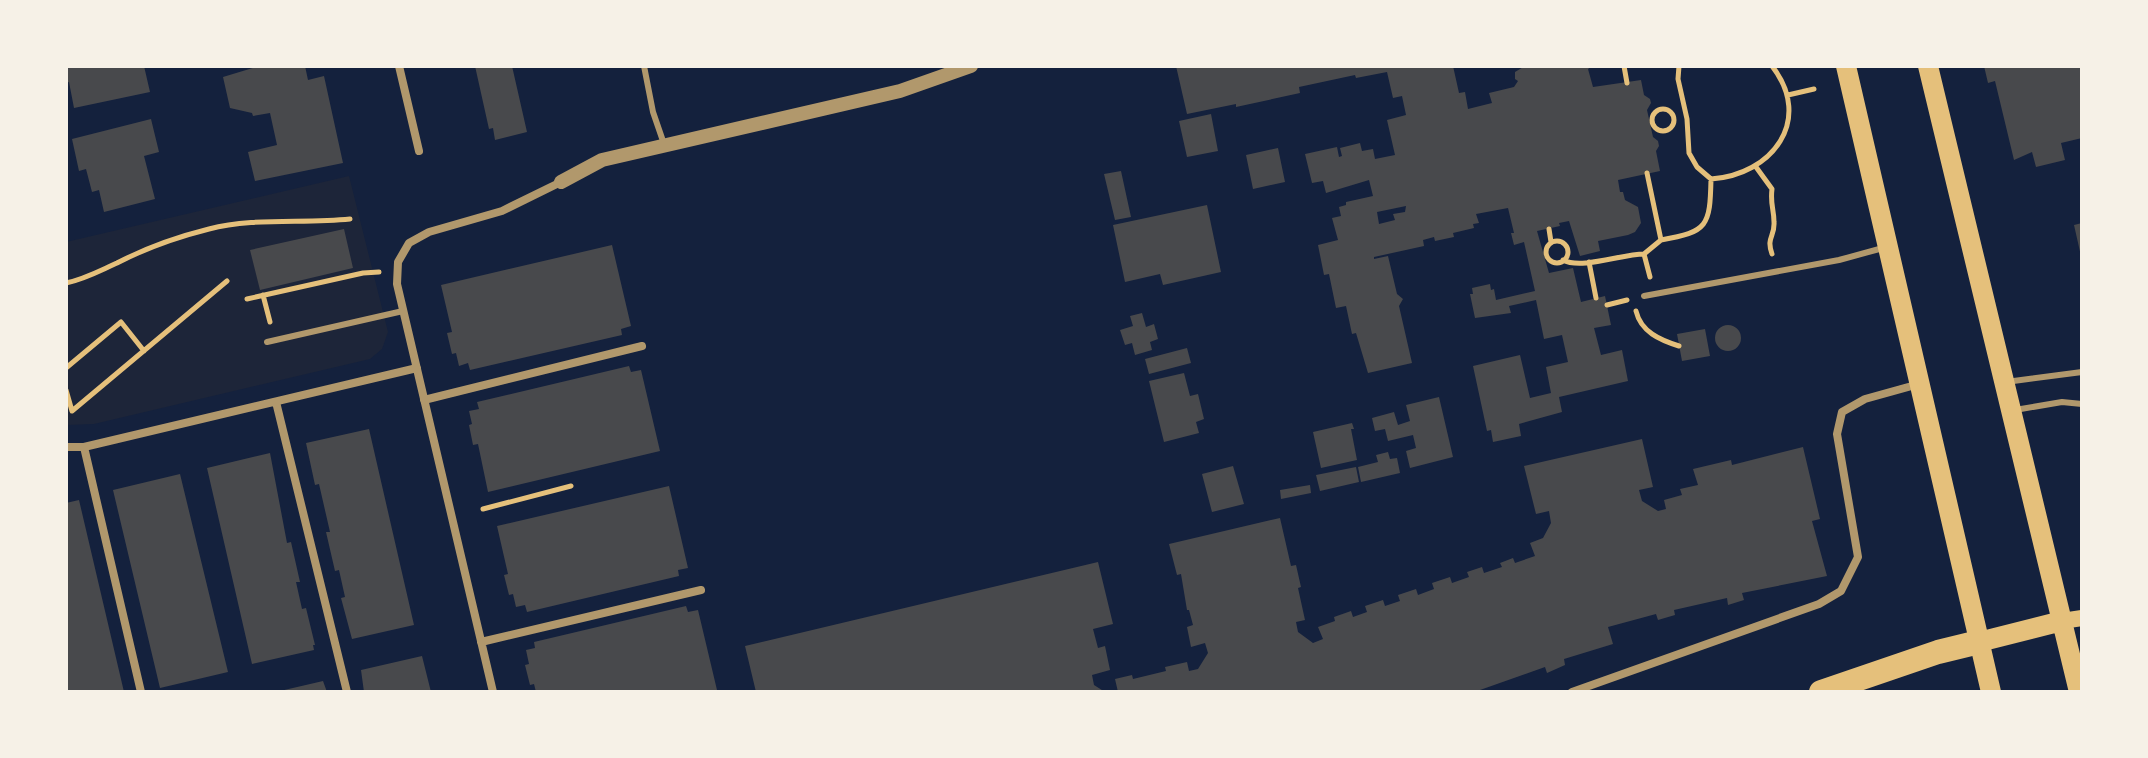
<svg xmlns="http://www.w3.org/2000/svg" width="2148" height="758" font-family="'Work Sans',sans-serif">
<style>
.green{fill:#1d2539}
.building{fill:#48494c;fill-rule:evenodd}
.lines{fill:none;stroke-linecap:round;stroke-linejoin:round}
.path{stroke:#e5c07b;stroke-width:5}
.service{stroke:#b1986c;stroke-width:6}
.minor{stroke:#b1986c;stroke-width:8}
.tertiary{stroke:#b1986c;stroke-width:14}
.secondary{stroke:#e5c07b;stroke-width:16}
.primary{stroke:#e5c07b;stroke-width:20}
.motorway{stroke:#e5c07b;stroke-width:24}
</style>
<rect width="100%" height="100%" fill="#14213d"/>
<path class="green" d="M349,176L388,332L382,349L370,359L94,424L66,425V242Z"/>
<path class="building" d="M66,66H144L150,92L74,108L69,82L66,83Z
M259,66H305L308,80L324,76L343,163L255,181L248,152L277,145L270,113L253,116L252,113L230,108L223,77Z
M475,66H512L527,132L495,140L493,128L489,129Z
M1176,66H1453L1459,93L1465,92L1468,109L1492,103L1489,93L1514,87L1518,81L1515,79V72L1525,66H1592L1588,69L1593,87L1641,80L1644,95L1650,99L1651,103L1647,110L1653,137L1658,141L1659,146L1656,151L1660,171L1618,180L1620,192H1623L1625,200L1638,207L1641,223L1635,232L1628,235L1598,241L1600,251L1580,256L1569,221L1559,223L1560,226L1537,231L1549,273L1573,268L1581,302L1605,296L1611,325L1594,328L1601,355L1622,350L1628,381L1559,397L1562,412L1519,424L1521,436L1493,442L1491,430L1487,431L1473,366L1520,355L1530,398L1551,393L1546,367L1568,362L1562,335L1544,339L1536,300L1509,306L1511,313L1475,318L1470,294H1473L1472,288L1490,284L1491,290L1494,289L1496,300L1535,291L1524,242L1514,245L1511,233H1514L1508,208L1476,214L1479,223L1473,224L1474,228L1453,233L1454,237L1435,241L1434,237L1423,240L1424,246L1374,257V259L1388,256L1397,294L1403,299L1399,306L1412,363L1368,373L1356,333L1352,334L1346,306L1336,308L1329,274L1324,275L1318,245L1338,240L1332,218L1341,216L1339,207L1346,205V202L1373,196L1369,180L1326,193L1323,181L1312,183L1305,154L1337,147L1339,157L1342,156L1340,148L1360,143L1362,151L1373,149L1375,159L1395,155L1387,120L1406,115L1402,96L1393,98L1387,72L1356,78L1355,75L1299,87L1300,93L1236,107V104L1187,114ZM1406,206L1405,212L1393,214L1395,220L1379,224L1377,212Z
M1984,66H2082V138L2061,143L2065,160L2036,167L2032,152L2014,160L1995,81L1988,83Z
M1211,114L1218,151L1187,157L1179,121Z
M151,119L159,152L144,156L155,199L104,212L99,190L92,192L86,169L79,171L72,139Z
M1278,148L1285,182L1253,189L1246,155Z
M1121,171L1131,217L1115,220L1104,174Z
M1207,205L1221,272L1163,285L1160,274L1125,282L1113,225Z
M2082,223V255L2081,256L2074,225Z
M344,229L353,268L260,290L250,250Z
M612,245L631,326L621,329L622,335L470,370L468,363L459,366L456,353L452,354L447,333L452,332L441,285Z
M1142,313L1146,327L1154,324L1158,339L1150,342L1152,350L1135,355L1132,343L1125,345L1120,330L1133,326L1130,316Z
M1715 338a13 13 0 1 1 26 0a13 13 0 1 1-26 0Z
M1705,329L1710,356L1682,361L1677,334Z
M1187,348L1191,363L1149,374L1145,359Z
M629,366L631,372L641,370L660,451L488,492L478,444L473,445L469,425L472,424L469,411L479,409L477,402Z
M1184,373L1190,396L1198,394L1204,419L1196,422L1199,433L1164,442L1149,381Z
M1439,397L1453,457L1410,468L1406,451L1416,448L1413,435L1388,441L1385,429L1375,431L1372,418L1394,412L1398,425L1410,421L1406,405Z
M1352,423L1354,429H1351L1357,460L1321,468L1313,432Z
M369,429L414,625L352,639L341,598L345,597L339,570L335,571L326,532H330L319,484L315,485L306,443Z
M1642,439L1653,487L1639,490L1642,501L1658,511L1666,509L1664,500L1682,495L1680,489L1698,485L1693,469L1731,460L1732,465L1803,447L1820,519L1812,521L1827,576L1742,593L1744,600L1728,605L1727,598L1674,610L1675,615L1658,620L1656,614L1608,627L1613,644L1564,659L1565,665L1547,673L1545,667L1480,690L1481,692H1118L1115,679L1132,675L1133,679L1166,671L1165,667L1187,662L1189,671L1198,669L1208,653L1205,643L1191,647L1187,627L1193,625L1189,610H1187L1181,574L1177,575L1169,544L1280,518L1291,566L1296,565L1301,587L1298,588L1305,620L1296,622L1298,632L1313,643L1323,639L1318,627L1335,621L1334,617L1351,611L1353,617L1367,612L1365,606L1383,600L1385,606L1400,601L1398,595L1416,589L1418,595L1434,589L1432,583L1450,577L1452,583L1469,577L1467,572L1482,567L1484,573L1502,567L1500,563L1513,558L1515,563L1535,556L1530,543L1543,538L1551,523L1549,511L1536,514L1524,466Z
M1388,452L1390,459L1397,458L1400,473L1361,482L1358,467L1378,462L1376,455Z
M270,453L287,543L291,542L300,582H296L302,609L306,608L315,645H313L314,650L252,664L207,468Z
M1233,466L1244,504L1212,512L1202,474Z
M1356,467L1359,482L1320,491L1316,475Z
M180,474L228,672L160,688L113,490Z
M1310,485L1311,493L1281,499L1280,490Z
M669,486L688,568L678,570L679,576L527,612L525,605L516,607L513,594L509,595L504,575L508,574L497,526Z
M79,500L124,692H66V503Z
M1098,562L1113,624L1093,629L1098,648L1105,646L1110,670L1092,675L1094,685L1105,692H756L745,646Z
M686,606L688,612L698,610L717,690L536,692L534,684L530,685L525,665L529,664L526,650L535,648L534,642Z
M422,656L431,692H364L361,670Z
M323,681L327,692H280V691Z"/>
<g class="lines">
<path class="path" d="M1624,66L1627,83
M1679,66L1678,79L1687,119L1689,153L1697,167L1711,179C1772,175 1814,120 1772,66
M1788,95L1814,89
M1652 120a11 11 0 1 1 22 0a11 11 0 1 1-22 0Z
M1756,167L1772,189C1770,204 1774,209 1774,222C1775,237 1766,237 1772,254
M1647,173L1661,240C1708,232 1710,226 1711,179
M1549,229L1551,242
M1546 252a11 11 0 1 1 22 0a11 11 0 1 1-22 0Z
M1644,254L1650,277
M1563,260C1581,270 1622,254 1644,254L1661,240
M1589,262L1596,298
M66,283C85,279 99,271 117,263C146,248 177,237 209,229C253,217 304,224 350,219
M263,295L270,322
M247,299L363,273L379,272
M1607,305L1627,300
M1636,311C1641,332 1660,340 1679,346
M66,368L121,322L144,351
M66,390L72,411L227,281
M483,509L571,486"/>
<path class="service" d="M644,66L653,112L664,144
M1644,296L1839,260L1883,248
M267,342L403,311
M2006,382L2082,372
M2015,410L2062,402L2082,404"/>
<path class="minor" d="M399,66L419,151
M424,400L642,346
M276,402L347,692
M66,447H84L417,368
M84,447L141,692
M481,642L701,590
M493,692L397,284L398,262L409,243L429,232L502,211L561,182
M1572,692L1819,604L1841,591L1858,557L1837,434L1842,412L1865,399L1919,384"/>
<path class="tertiary" d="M561,182L602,160L900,91L971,66"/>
<path class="secondary" d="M2062,621L2082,618"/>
<path class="primary" d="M1846,66L1991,692
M1928,66L2079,692
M1979,642L2062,621"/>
<path class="motorway" d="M1821,692L1938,652L1979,642"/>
</g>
<rect width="2148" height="758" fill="none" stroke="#f6f1e7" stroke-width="136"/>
</svg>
